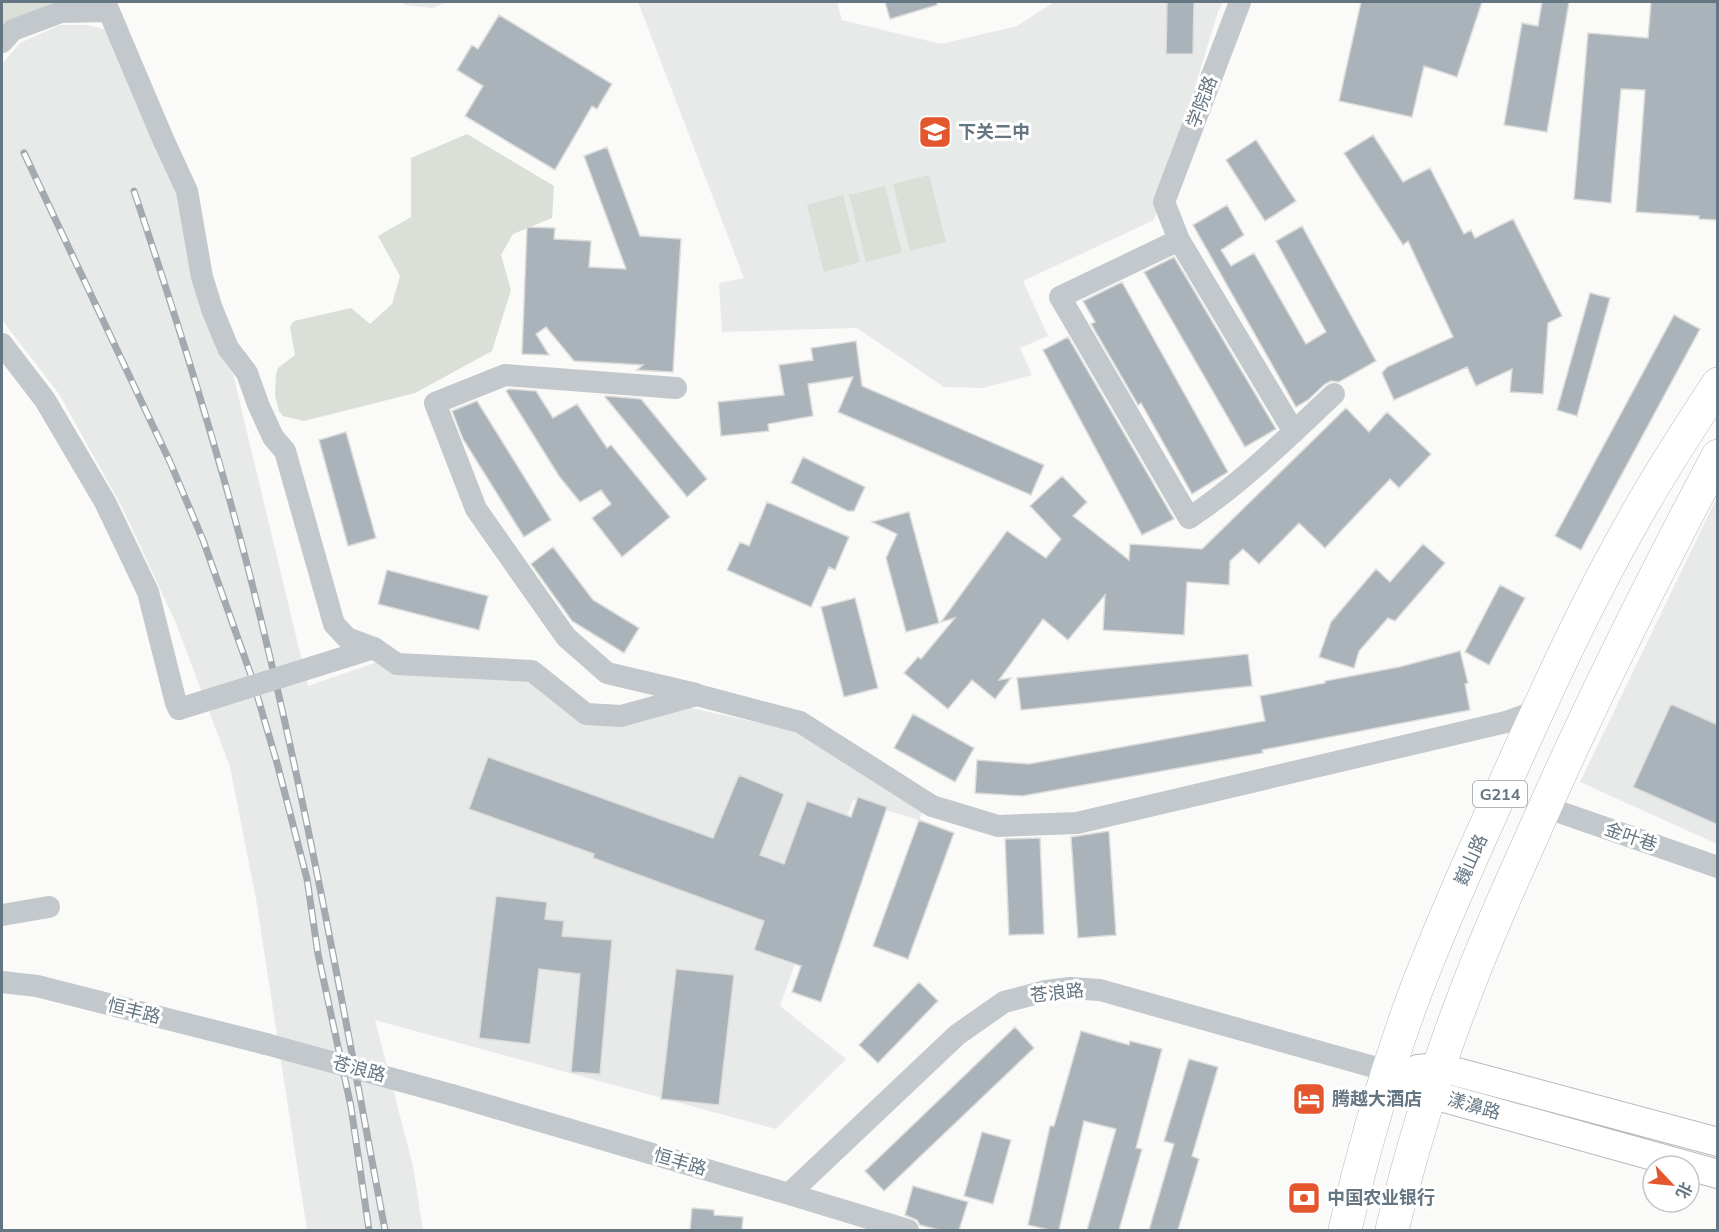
<svg xmlns="http://www.w3.org/2000/svg" width="1719" height="1232" font-family="Mulish,'Noto Sans SC',sans-serif">
<style>
.built{fill:#e8e9e9}
.green{fill:#dadfd7}
.building{fill:#aab3b9;stroke:#dcdcda;stroke-width:1.5}
.lines{fill:none;stroke-linecap:round;stroke-linejoin:round}
.major-casing{stroke:#b5babe;stroke-width:30}
.highway-casing{stroke:#b4b9bd;stroke-width:34}
.minor{stroke:#c3c8cc;stroke-width:22}
.major{stroke:#fff;stroke-width:28}
.highway{stroke:#fff;stroke-width:33}
.rail-casing{stroke:#a2aab0;stroke-width:7}
.rail{stroke:#fff;stroke-width:4.5;stroke-dasharray:14;stroke-linecap:butt}
.minor-bridge{stroke:#c3c8cc;stroke-width:22}
.labels{text-anchor:middle;stroke-width:6;stroke-linejoin:round;paint-order:stroke}
.shield{fill:#fff;stroke:#939fa8;stroke-width:1.5}
.shield-label{font-size:16px;font-weight:bold;fill:#657683}
.street-label{font-size:18px;fill:#657683;stroke:#fff}
.poi-label{font-size:18px;font-weight:bold;fill:#657683;stroke:#fff;text-anchor:start}
</style>
<rect width="100%" height="100%" fill="#fafaf8"/>
<path class="built" d="M401,2H448L432,8L406,5Z
M638,2H837L842,20L941,44L1017,26L1054,2H1223L1218,12L1154,220L1023,281L1048,336L1020,348L1032,375L983,388L944,387L857,328L722,332L719,283L744,278Z
M60,25H87L107,30L181,192L216,349L233,374L308,686L377,662L527,677L586,718L682,706L796,731L924,808L919,820L853,800L780,1006L846,1059L776,1129L375,1020L413,1166L423,1230H307L256,899L230,767L175,621L122,507L59,394L2,320V64L20,43Z
M1717,497V844L1580,782Z"/>
<path class="green" d="M2,2H75L2,35Z
M467,134L554,186L552,218L513,234L501,255L511,290L492,351L415,393L304,421L283,416L279,411L275,395L276,374L278,368L295,355L290,327L294,321L351,308L370,324L392,304L400,276L378,236L411,217V158Z
M929,175L946,242L910,251L893,184Z
M885,186L902,253L866,262L849,195Z
M843,195L860,262L824,272L807,205Z"/>
<path class="building" d="M885,2H937V5L890,19Z
M1167,2H1194L1193,54H1166Z
M1361,2H1482L1457,77L1424,66L1412,117L1339,101Z
M1542,2H1569L1547,132L1504,125L1522,23L1538,26Z
M1651,2H1718V220L1699,219V216L1636,212L1645,90L1621,89L1611,203L1574,199L1588,33L1648,38Z
M499,15L612,84L597,109L592,106L555,170L465,116L483,86L457,70L472,45L478,49Z
M1373,135L1403,182L1430,168L1464,234L1471,230L1475,238L1513,219L1562,316L1548,323L1543,394L1510,392L1512,369L1476,386L1467,367L1394,400L1382,373L1387,367L1453,337L1408,241L1403,245L1344,153Z
M1256,140L1296,201L1265,221L1226,160Z
M607,147L640,236L681,239L673,372L637,370L643,365L574,361L546,327L536,334L549,355L522,354L527,227L555,228L554,239L591,241L589,267L626,269L584,156Z
M1227,205L1244,235L1221,250L1231,266L1254,253L1306,344L1326,332L1276,241L1302,226L1376,361L1339,382L1331,381L1325,384L1308,400L1296,407L1193,225Z
M1174,257L1276,429L1245,447L1144,272Z
M1122,282L1228,472L1192,494L1141,403L1138,405L1091,324L1095,322L1083,301Z
M1590,293L1610,298L1577,416L1557,410Z
M1674,315L1700,329L1581,550L1555,536Z
M1068,337L1174,519L1142,535L1043,350Z
M856,341L862,386L1044,465L1031,495L838,412L853,377L808,384L813,416L768,424L769,431L721,436L718,402L784,395L779,365L813,360L811,348Z
M509,389L536,391L553,418L577,404L607,448L611,445L670,517L622,557L592,518L611,504L601,490L580,502L559,476L506,391Z
M606,396L641,399L707,479L687,497L605,397Z
M477,401L551,520L524,537L463,439L452,411Z
M1346,408L1369,432L1387,412L1431,454L1399,488L1390,479L1325,548L1299,523L1259,564L1243,549L1230,561L1229,585L1187,582L1184,635L1103,630L1105,595L1068,640L1043,619L999,680L1011,678L995,699L972,680L948,709L904,673L918,657L921,659L955,618L941,622L1007,531L1046,558L1061,539L1030,506L1062,476L1087,502L1073,516L1129,560L1130,544L1202,549Z
M346,432L376,538L348,546L319,440Z
M803,457L865,487L854,511H848L791,483Z
M767,502L849,537L835,570L829,567L811,607L727,570L740,542L749,546Z
M909,512L939,623L906,632L886,558L897,534L872,522Z
M1423,544L1445,563L1395,621L1388,618L1359,651L1354,668L1319,657L1331,622L1376,569L1390,582Z
M553,547L593,600L639,628L624,653L572,621L531,564Z
M387,570L488,596L479,630L378,604Z
M1500,585L1525,598L1489,665L1465,652Z
M855,598L878,688L844,697L821,607Z
M1460,651L1468,683L1465,684L1470,710L1262,750L1263,753L1022,796L975,793L977,760L1029,764L1265,721L1260,696L1325,683V681L1399,667Z
M1248,654L1252,686L1021,710L1017,678Z
M1671,704L1718,725V825L1633,787Z
M913,714L974,748L955,782L894,748Z
M488,757L713,838L739,775L784,794L760,855L784,864L807,801L851,817L858,797L887,807L821,1002L792,992L801,966L754,950L764,921L593,858L594,854L469,809Z
M919,820L954,833L908,959L873,946Z
M1109,831L1116,935L1078,938L1071,837Z
M1040,838L1044,934L1009,935L1005,839Z
M496,896L547,902L545,919L564,921L562,936L612,940L600,1074L571,1072L580,974L539,969L530,1044L479,1038Z
M676,969L734,975L719,1105L661,1099Z
M919,982L938,1001L878,1063L859,1045Z
M1015,1027L1034,1048L884,1191L865,1171Z
M1081,1031L1129,1045L1130,1041L1162,1049L1136,1148L1142,1149L1119,1230H1087L1116,1129L1084,1121L1059,1230H1050L1028,1225L1050,1126H1054Z
M1189,1059L1218,1067L1192,1156L1199,1159L1178,1230H1149L1174,1144L1164,1141Z
M982,1132L1011,1140L993,1204L964,1196Z
M913,1186L968,1202L959,1230H939L920,1225L917,1220L905,1215Z
M692,1208L714,1210V1215L743,1217L742,1230H690Z"/>
<g class="lines">
<defs>
<path id="major" d="M1418,1069L1438,1067L1718,1142
M1388,1071L1430,1094L1718,1174"/>
<path id="highway" d="M1345,1230C1363,1150 1386,1071 1415,993C1441,925 1471,858 1501,792C1542,701 1583,609 1632,523C1658,475 1688,430 1718,384
M1392,1230C1410,1156 1432,1082 1459,1010C1481,950 1507,892 1533,834C1589,706 1652,580 1718,456"/>
</defs>
<use href="#major" class="major-casing"/>
<use href="#highway" class="highway-casing"/>
<path class="minor" d="M105,2L163,139L187,191L202,277L212,309L228,348L247,373L258,404L273,437L285,451L334,624L347,638L374,648L397,664L532,671L586,714L621,716L697,695L800,722L932,806L998,826L1077,823L1506,722L1539,710
M1240,2L1164,202L1179,240L1294,432
M2,42L13,30L61,12L108,11
M1179,240L1060,297L1189,518C1242,483 1288,437 1334,394
M2,344L45,400L105,502L148,592L176,703L179,709
M676,388L505,375L435,403L476,509L566,637L607,673L696,694
M1545,807L1718,867
M2,915L49,907
M2,982L37,986L266,1044
M452,1095L789,1194L908,1230
M789,1194L957,1035L1004,1002L1046,991L1070,988L1100,990L1388,1071"/>
<use href="#major" class="major"/>
<use href="#highway" class="highway"/>
<defs>
<path id="rail" d="M24,153L170,462L203,540L252,678L277,763L307,879L318,954L351,1107L369,1230
M134,191C182,334 227,478 262,624C311,825 347,1028 385,1230"/>
</defs>
<use href="#rail" class="rail-casing"/>
<use href="#rail" class="rail"/>
<path class="minor-bridge" d="M179,709L374,648
M266,1044L452,1095"/>
</g>
<defs>
<symbol id="school-square" viewBox="-11 -11 22 22"><rect x="-9" y="-9" width="18" height="18" rx="4" fill="#e4572e" stroke="#fff"/><path d="M0-5L7-2L0 1L-7-2ZM-4 1L0 2.5L4 1V4Q0 6-4 4Z" fill="#fff"/></symbol>
<symbol id="hotel-square" viewBox="-11 -11 22 22"><rect x="-9" y="-9" width="18" height="18" rx="4" fill="#e4572e" stroke="#fff"/><path d="M-6-4.5h1.5V1H6V5H4.5V3h-9V5H-6ZM-4 0a1.8 1.8 0 1 1 3.6 0ZM.5 0V-2.5h3Q6-2.5 6 0Z" fill="#fff"/></symbol>
<symbol id="bank-square" viewBox="-11 -11 22 22"><rect x="-9" y="-9" width="18" height="18" rx="4" fill="#e4572e" stroke="#fff"/><path d="M-6-4H6V4H-6ZM0-2.3a2.3 2.3 0 1 0 0 4.6a2.3 2.3 0 1 0 0-4.6Z" fill="#fff"/></symbol>
</defs>
<g fill-rule="evenodd">
<use href="#school-square" x="916" y="113" width="38" height="38"/>
<use href="#hotel-square" x="1290" y="1080" width="38" height="38"/>
<use href="#bank-square" x="1285" y="1179" width="38" height="38"/>
</g>
<g class="labels">
<rect class="shield" x="1473" y="781" width="54" height="26" rx="4.5"/>
<g class="shield-label">
<text x="1500" y="800">G214</text>
</g>
<g class="street-label">
<text transform="translate(1202 102) rotate(-69)" y="6">学院路</text>
<text transform="translate(1631 837) rotate(19)" y="6">金叶巷</text>
<text transform="translate(1471 860) rotate(-66)" y="6">巍山路</text>
<text transform="translate(1057 993) rotate(-6)" y="6">苍浪路</text>
<text transform="translate(134 1011) rotate(14)" y="6">恒丰路</text>
<text transform="translate(359 1069) rotate(15)" y="6">苍浪路</text>
<text transform="translate(1474 1106) rotate(16)" y="6">漾濞路</text>
<text transform="translate(680 1162) rotate(16)" y="6">恒丰路</text>
</g>
<g class="poi-label">
<text x="958" y="138">下关二中</text>
<text x="1332" y="1105">腾越大酒店</text>
<text x="1327" y="1204">中国农业银行</text>
</g>
</g>
<rect width="1719" height="1232" fill="none" stroke="#657683" stroke-width="6"/>
<g transform="translate(1671 1184) rotate(116)"><circle r="28" fill="#ffffff" stroke="#c1c8cd" stroke-width="1.5"/>
<path d="M0-4.5L10 22L0 15L-10 22Z" fill="#e4572e"/>
<text y="-9" font-size="16" font-weight="bold" text-anchor="middle" fill="#657683">北</text>
</g>
</svg>
